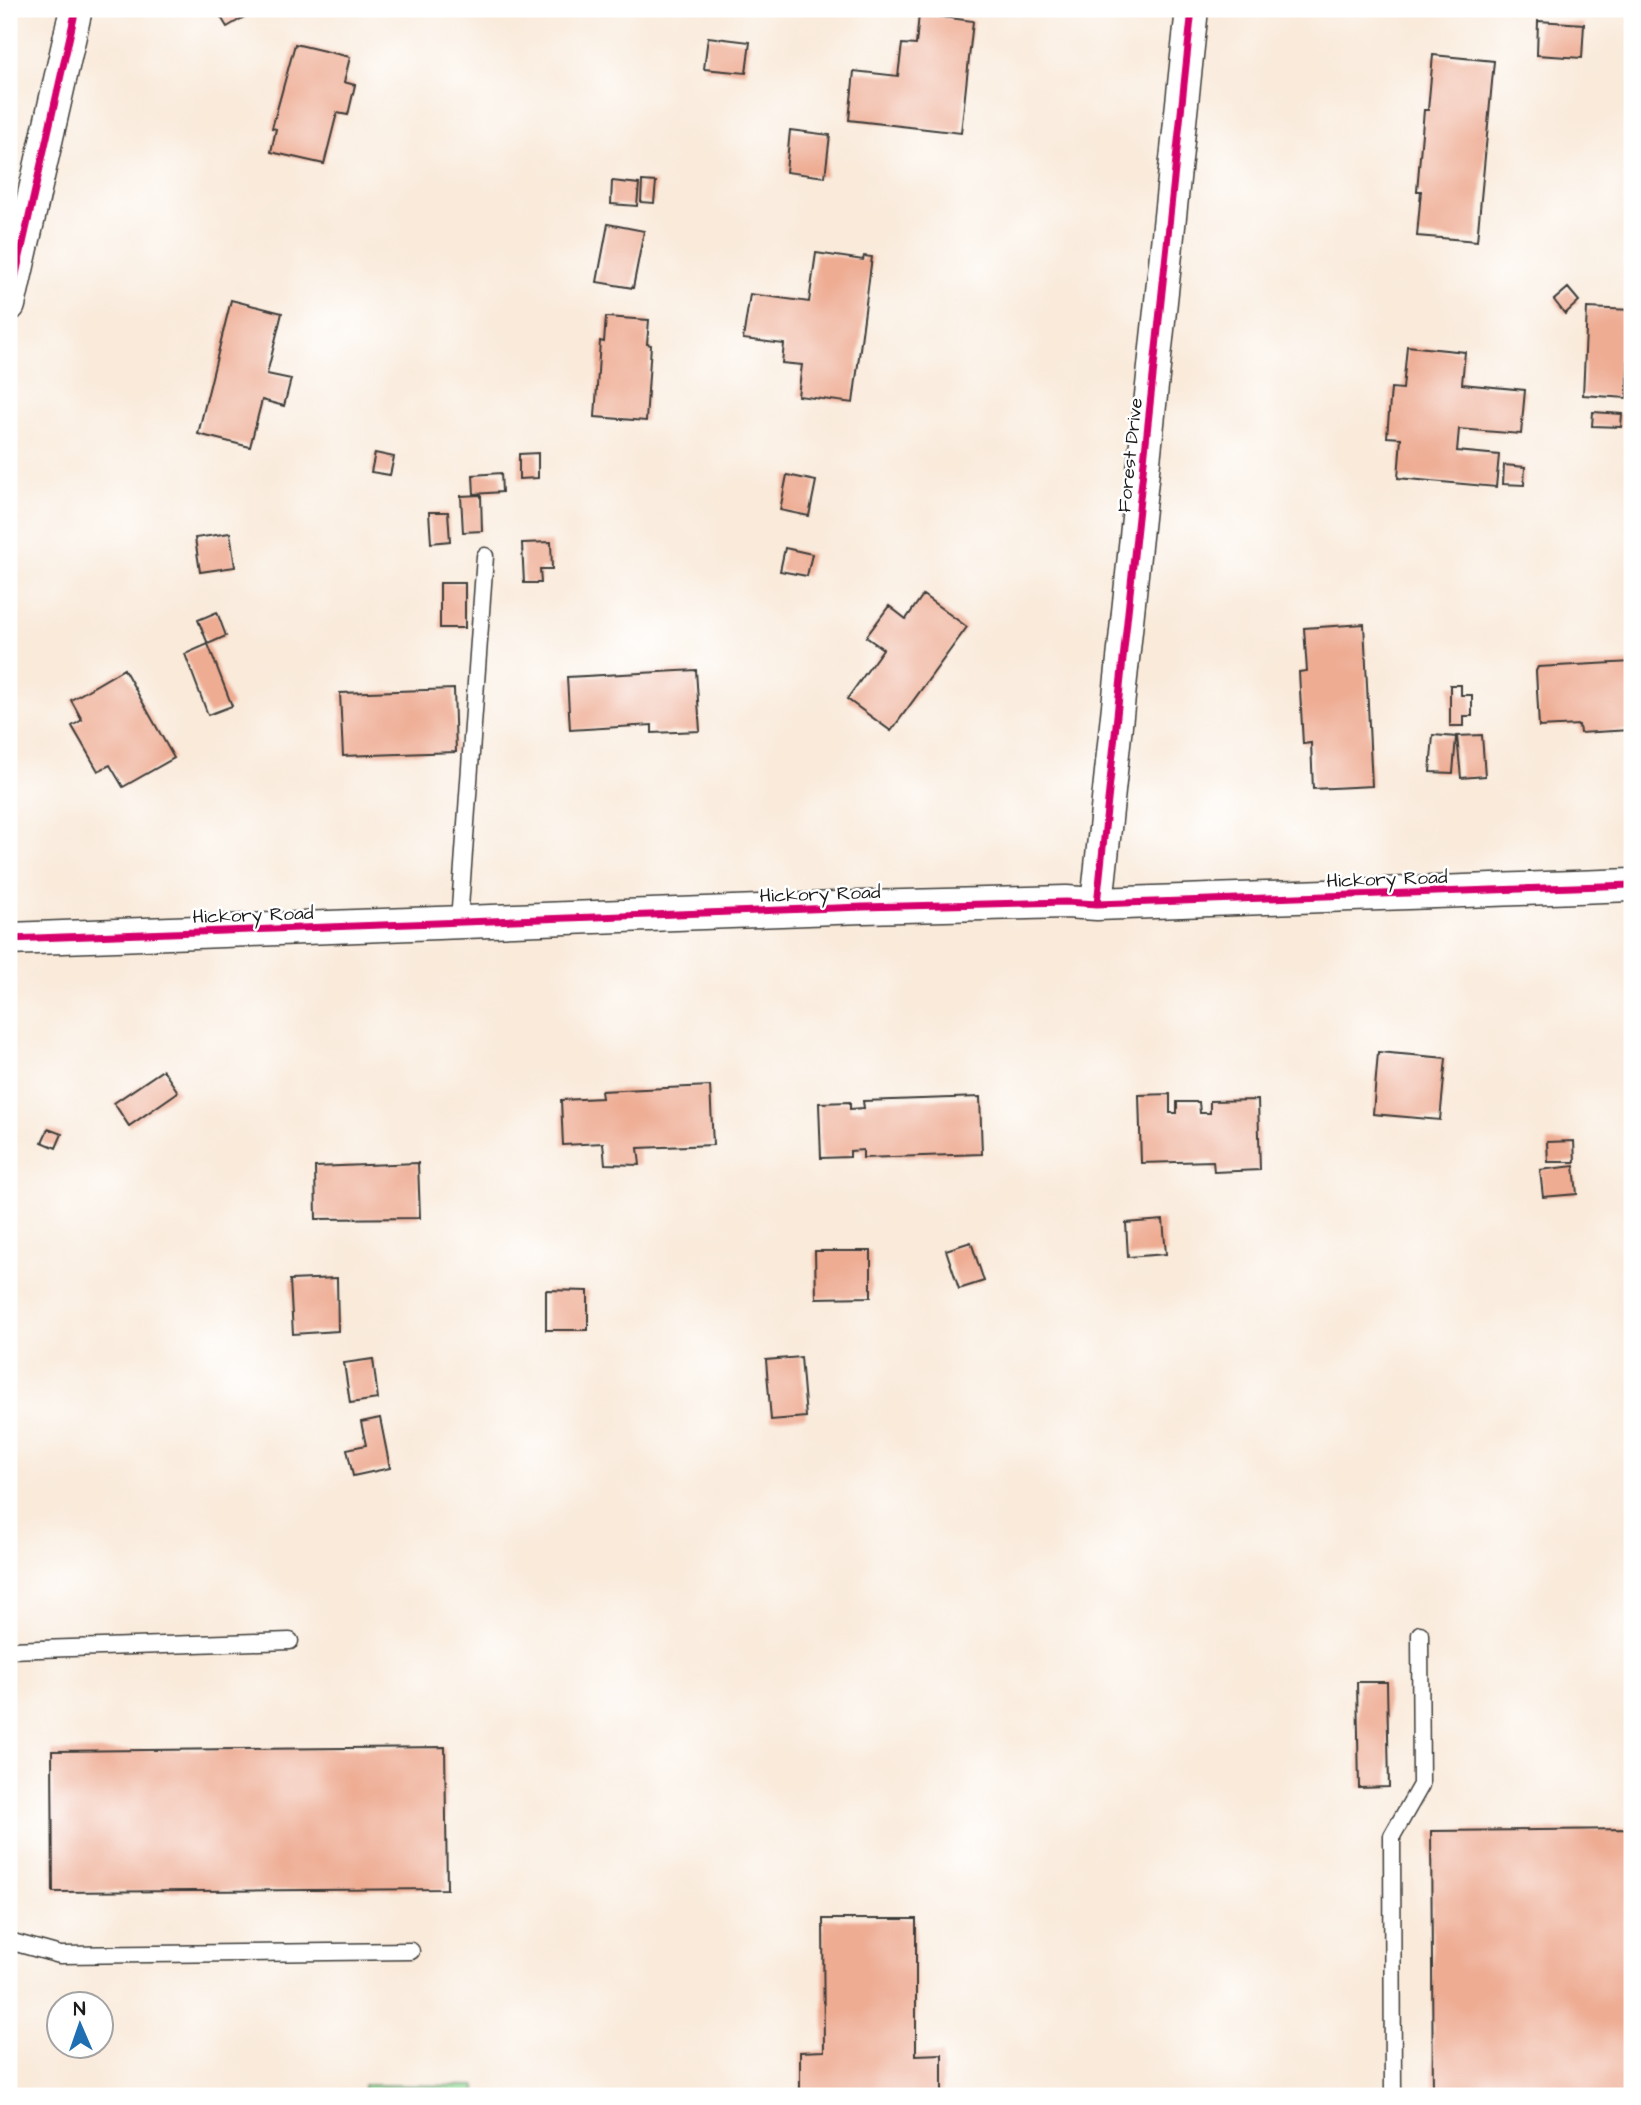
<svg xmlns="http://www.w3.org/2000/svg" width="1641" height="2105" font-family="'Architects Daughter',sans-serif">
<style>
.green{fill:#94dd99;stroke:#587c5a;stroke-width:2}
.building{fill:#eeac93}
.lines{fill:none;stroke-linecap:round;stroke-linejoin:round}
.lane-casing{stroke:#3d3b38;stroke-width:19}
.street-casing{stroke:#3d3b38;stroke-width:35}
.lane{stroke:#fff;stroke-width:16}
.street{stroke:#fff;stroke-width:32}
.cycleway-casing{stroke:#fff;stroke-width:11}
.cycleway{stroke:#d6006c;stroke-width:7}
.labels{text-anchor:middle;stroke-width:5;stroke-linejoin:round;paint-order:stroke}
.street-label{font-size:19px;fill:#1c1c1c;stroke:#fff}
</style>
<rect width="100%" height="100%" fill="#fff"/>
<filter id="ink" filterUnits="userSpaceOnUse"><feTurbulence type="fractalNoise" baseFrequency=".0143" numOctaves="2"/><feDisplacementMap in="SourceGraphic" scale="14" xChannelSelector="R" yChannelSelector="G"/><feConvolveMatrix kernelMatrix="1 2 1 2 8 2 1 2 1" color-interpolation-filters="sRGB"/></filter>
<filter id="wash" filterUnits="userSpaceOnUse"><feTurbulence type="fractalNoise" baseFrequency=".00686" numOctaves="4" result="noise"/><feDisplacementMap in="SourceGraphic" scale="28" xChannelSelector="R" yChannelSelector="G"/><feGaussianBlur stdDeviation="1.57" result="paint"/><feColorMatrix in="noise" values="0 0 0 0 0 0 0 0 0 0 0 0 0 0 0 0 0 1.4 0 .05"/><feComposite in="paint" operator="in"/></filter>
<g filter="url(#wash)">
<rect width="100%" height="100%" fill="#f9eada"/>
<path class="green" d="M364,2085L476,2086V2096H364Z"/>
<g id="blocks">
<path class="building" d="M216,9H258L227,27Z
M557,9H597V12L558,15Z
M919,14L973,21L961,133L849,120L854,71L898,76L902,44L916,45Z
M1538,21L1584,24L1582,58L1537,55Z
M708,37L750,42L746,73L704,69Z
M295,44L350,57L344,82L355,85L348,115L337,113L324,164L271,152L276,129L272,128Z
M1433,55L1494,61L1477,241L1417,236L1421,191H1417L1424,110H1428Z
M790,130L830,135L825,177L786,172Z
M612,181L639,184L637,206L611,204Z
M642,181L656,182L654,203L641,202Z
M608,224L644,231L633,288L597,282Z
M816,253L863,260L864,256L872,257L853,403L798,396L802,365L782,363L784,344L743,339L750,294L809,302Z
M1568,288L1579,301L1565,314L1554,300Z
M231,300L282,313L267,374L291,379L284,406L262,400L250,447L198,434Z
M1587,308L1632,310V336H1629L1627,398L1583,395Z
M606,317L649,320L647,344L651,345L646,421L595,417L600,341L604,342Z
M1407,346L1465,352L1462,384L1525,390L1521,434L1459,429L1457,451L1499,455L1496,487L1398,478L1401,438L1387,437L1391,388L1403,389Z
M1593,412L1622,414L1621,427L1592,426Z
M375,453L394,457L390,475L371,472Z
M538,453V478L519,479V454Z
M1504,465L1525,467L1524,485L1503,484Z
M501,473L502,492L474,494L473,475Z
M787,475L816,481L809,516L780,510Z
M481,495L482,531L463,532L461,496Z
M429,512H448L450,541L431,543Z
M230,533L235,567L200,572L195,538Z
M551,542L552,569H540L541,583H524L522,543Z
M785,548L812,554L807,576L780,571Z
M440,583H465V628H440Z
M923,595L967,627L891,731L847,699L883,649L866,637L889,606L906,619Z
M217,612L226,636L208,644L198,620Z
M1364,624L1372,786L1313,789L1311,743L1303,744L1299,672L1307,671L1304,628Z
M208,644L232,706L208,715L185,654Z
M1632,662V719L1629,720L1630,730L1580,733L1579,725L1539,727L1536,671L1538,667Z
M124,669L174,758L123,787L110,765L98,771L72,726L82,720L71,700Z
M696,670L700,731L652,733V725L570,730L567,677Z
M1450,685H1461V695H1472V716H1464V726H1450Z
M454,689L456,752L343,756L340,693Z
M1433,735L1456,737L1453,773L1430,772Z
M1482,735L1485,776L1461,778L1457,736Z
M1378,1052L1446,1058L1440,1120L1373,1114Z
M163,1070L178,1092L129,1126L114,1103Z
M710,1086L713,1145L638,1148L640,1165L605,1164L603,1143L563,1145L561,1100L602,1098L601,1091Z
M1170,1094V1113H1177V1102H1199L1200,1113H1210V1101L1258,1100L1260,1170L1214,1172L1213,1161L1141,1163L1139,1095Z
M980,1097L982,1154L863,1158V1150L850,1151V1157L821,1158L819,1103L850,1102V1109L864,1108L863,1101Z
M48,1129L62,1134L56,1148L42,1142Z
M1574,1141L1575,1162H1548L1547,1142Z
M418,1163L420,1218L316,1219L315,1167Z
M1574,1166L1577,1194L1543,1197L1540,1170Z
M1163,1220L1166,1254L1128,1257L1126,1223Z
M971,1242L984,1281L959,1289L946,1250Z
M815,1251H871V1297L816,1298Z
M337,1278L338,1331L293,1334L290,1280Z
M546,1290L588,1291V1330H546Z
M801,1357L806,1417L771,1420L766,1360Z
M373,1359L378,1399L350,1403L344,1363Z
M380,1418L390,1468L353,1476L347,1449L366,1445L361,1422Z
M1357,1682H1387L1389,1787L1359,1788Z
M445,1747L447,1889L53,1892L52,1751Z
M1632,1829V2096H1433L1431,1831Z
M823,1919H916V2055L942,2054V2096H800V2052L824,2051Z"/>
</g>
</g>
<g filter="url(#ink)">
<use href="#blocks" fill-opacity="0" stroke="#3d3b38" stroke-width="2"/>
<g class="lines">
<defs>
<path id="lane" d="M459,922L485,556
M9,1650L290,1641
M9,1941L60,1955L411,1951
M1393,2096L1392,1836L1421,1785L1420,1634"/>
<path id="street" d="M9,305L76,9
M1097,904L1192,9
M9,939L863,907L1066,902L1097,904L1632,885"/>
</defs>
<use href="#lane" class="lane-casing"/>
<use href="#street" class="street-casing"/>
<use href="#lane" class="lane"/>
<use href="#street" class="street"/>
<defs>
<path id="cycleway" d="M9,305L76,9
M1097,904L1192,9
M9,939L863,907L1066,902L1097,904L1632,885"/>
</defs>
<use href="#cycleway" class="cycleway-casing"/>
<use href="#cycleway" class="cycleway"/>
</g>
</g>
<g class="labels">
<g class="street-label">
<text transform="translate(1129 455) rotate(-84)" y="7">Forest Drive</text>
<text transform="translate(1387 878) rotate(-2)" y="7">Hickory Road</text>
<text transform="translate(820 893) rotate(-2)" y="7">Hickory Road</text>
<text transform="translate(253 914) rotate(-2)" y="7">Hickory Road</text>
</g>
</g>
<rect width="1641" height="2105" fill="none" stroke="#fff" stroke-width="35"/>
<g transform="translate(80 2025) rotate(358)"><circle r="33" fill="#ffffff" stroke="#a4a4a4" stroke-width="2"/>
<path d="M0-5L12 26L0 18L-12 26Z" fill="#1f6fb2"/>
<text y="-10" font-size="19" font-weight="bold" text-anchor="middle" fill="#1c1c1c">N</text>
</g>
</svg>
